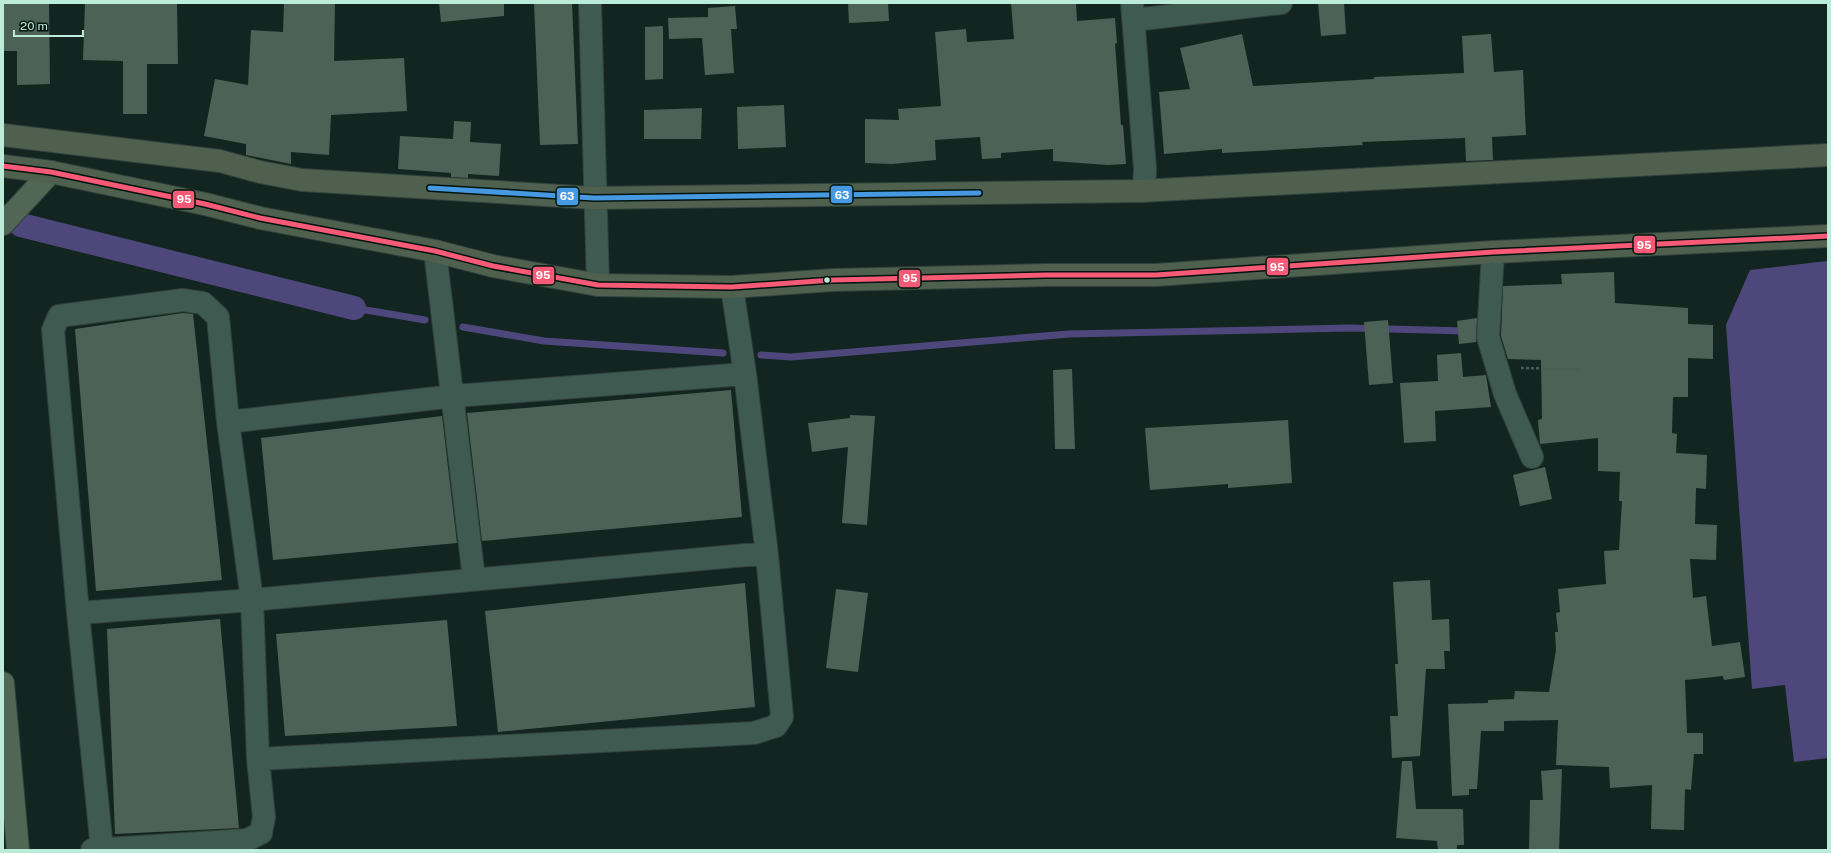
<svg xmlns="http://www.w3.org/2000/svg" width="1831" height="853" font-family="'Public Sans',sans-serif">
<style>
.water{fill:#4e477b}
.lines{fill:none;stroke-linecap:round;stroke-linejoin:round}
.stream{stroke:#4e477b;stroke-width:7}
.canal{stroke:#4e477b;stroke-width:24}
.building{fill:#4d6256}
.minor-casing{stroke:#31423c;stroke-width:24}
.major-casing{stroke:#31423c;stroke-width:24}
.highway-casing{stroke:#31423c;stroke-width:24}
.path{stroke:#485d57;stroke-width:2.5;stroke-dasharray:3 2;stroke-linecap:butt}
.minor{stroke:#3f5a51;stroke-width:22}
.major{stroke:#516655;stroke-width:22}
.highway{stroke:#4f614e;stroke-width:22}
.bus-1-casing{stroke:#01130d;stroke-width:8}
.bus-2-casing{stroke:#01130d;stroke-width:8}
.bus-1{stroke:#f75a77;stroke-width:5}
.bus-2{stroke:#4699e1;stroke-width:5}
.bus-dot{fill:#bdebda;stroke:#01130d;stroke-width:1.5}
.line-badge{stroke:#01130d;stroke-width:1.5}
.badge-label{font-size:11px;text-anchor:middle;font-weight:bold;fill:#fff}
</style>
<rect width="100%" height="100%" fill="#132520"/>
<path class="water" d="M1827,261L1828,758L1794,762L1785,685L1752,689L1726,325L1750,270Z"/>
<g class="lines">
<path class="stream" d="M354,308L425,320
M463,327L544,341L723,353
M761,355L791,357L1069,334L1350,328L1466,331"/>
<path class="canal" d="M21,225L354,308"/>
</g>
<path class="building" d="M3,3H49L50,84L17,85V51H3Z
M85,3H177L178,64H147V114H123V61L83,60Z
M284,3H335L334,61L404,58L407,111L331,115L329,155L291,152V164L246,155V144L204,136L215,79L248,85L251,30L283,32Z
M439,3H504V16L441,22Z
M534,3H572L578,144L540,145Z
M848,3H888L889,21L849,23Z
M1011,3H1076L1077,21L1115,18L1117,43L1115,44L1121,125H1123L1126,164L1108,165L1053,161V149L1001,153V158L982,159L980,137L935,140L936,160L892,164L865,163V119L899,120L898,109L941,106L935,32L966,29L967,42L1014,39Z
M1318,3H1344L1346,34L1321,36Z
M735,6L737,29H731L734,73L705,75L702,38L669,39L668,18L708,17V8Z
M663,26V79L645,80V27Z
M1242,34L1253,86L1374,79V77L1464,73L1462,36L1491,34L1494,72L1523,70L1526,135L1492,137L1493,160L1466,161L1465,138L1362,142L1363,145L1222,153V149L1164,154L1159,92L1190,89L1180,48Z
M784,105L786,147L738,149L737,107Z
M702,108L701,139H644V110Z
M454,121L471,122L470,142L501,144L499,176L468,174V178L451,177V173L398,169L400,136L453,139Z
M1614,272L1615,303L1688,308V324L1713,325V359L1688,358V397H1673L1672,433L1677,434L1676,453L1707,455L1706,489L1696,488L1695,524L1717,525L1716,560L1690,559L1693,598L1706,596L1712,646L1740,642L1745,677L1724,680L1723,676L1685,680L1687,733H1703V754H1694L1691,790L1685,789L1684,830L1651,829L1652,785L1610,788L1609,767L1556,765L1558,720L1504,721V731H1481L1477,789H1469V795L1452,796L1448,704L1488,703V700L1514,699L1515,691L1549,692L1556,650L1555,632H1558L1556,613L1560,612L1558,589L1606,584L1604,551L1619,550L1622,501H1619L1620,472L1598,471V438L1540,444L1538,420L1542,419L1541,360L1508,359L1501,336L1503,286L1562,284L1561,274Z
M183,313L193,314L222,580L96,591L75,329Z
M1477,318L1476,342L1459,344L1457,321Z
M1388,320L1393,383L1369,385L1364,322Z
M1461,353L1463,377L1486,375L1491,407L1435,411L1436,441L1404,443L1400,383L1438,381L1437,355Z
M1072,369L1075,449H1055L1053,370Z
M731,390L742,517L482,541L467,413Z
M850,415L875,416L867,525L842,523L848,447L812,452L808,423L850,418Z
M442,416L457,543L273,560L261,438Z
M1288,420L1292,483L1228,488V484L1150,490L1145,428Z
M1545,467L1552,499L1520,506L1513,475Z
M1430,580L1432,620L1449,619L1450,651H1444L1445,669H1426L1420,756L1392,758L1390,716H1398L1395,664H1398L1393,582Z
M745,583L755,707L498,732L485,611Z
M836,589L868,593L858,672L826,668Z
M220,619L239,828L115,834L107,629Z
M447,620L457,726L285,736L276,634Z
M1402,761H1412L1416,809H1463L1464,845H1457V850H1438L1437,841L1396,838Z
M1562,769L1559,850H1529L1530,800H1543L1541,771Z"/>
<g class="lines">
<defs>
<path id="minor" d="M590,3L598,285
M1132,3L1145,169L1144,191
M1134,20L1281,3
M435,251L474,579
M1493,252L1488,337L1505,394L1532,457
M228,422L454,396L745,374
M78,613L252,600L258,759L264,817L261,833L247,840L92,850
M258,759L754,733L776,726L782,717L767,555
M102,849L78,613L53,330L59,316L183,300L203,303L218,317L228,422L252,600L746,555H767L745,374L732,287"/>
<path id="major" d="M3,224L51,172
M3,683L18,850"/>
<path id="highway" d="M3,135L220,161L260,172L302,180L594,198L1140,191L1828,155
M3,166L51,172L205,204L260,218L435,251L493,266L598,285L732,287L833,280L1046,275H1156L1493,252L1828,236"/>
</defs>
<use href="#minor" class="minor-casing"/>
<use href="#major" class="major-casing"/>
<use href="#highway" class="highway-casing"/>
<path class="path" d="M1521,368L1580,369"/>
<use href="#minor" class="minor"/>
<use href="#major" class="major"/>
<use href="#highway" class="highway"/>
<defs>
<path id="bus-1" d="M3,166L51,172L205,204L260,218L435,251L493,266L598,285L732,287L833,280L1046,275H1156L1493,252L1828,236"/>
<path id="bus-2" d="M430,188L594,198L979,193"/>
</defs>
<use href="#bus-1" class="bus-1-casing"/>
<use href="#bus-2" class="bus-2-casing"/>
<use href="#bus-1" class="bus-1"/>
<use href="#bus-2" class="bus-2"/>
</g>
<circle class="bus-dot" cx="827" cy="280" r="3.5"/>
<g class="line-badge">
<rect x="830" y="185" width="23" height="19" rx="4" fill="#4699e1"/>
<rect x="556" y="187" width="23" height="19" rx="4" fill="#4699e1"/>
<rect x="172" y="190" width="23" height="19" rx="4" fill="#f75a77"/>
<rect x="1633" y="235" width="23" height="19" rx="4" fill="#f75a77"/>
<rect x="1266" y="257" width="23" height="19" rx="4" fill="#f75a77"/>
<rect x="532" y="266" width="23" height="19" rx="4" fill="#f75a77"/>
<rect x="898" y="269" width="23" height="19" rx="4" fill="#f75a77"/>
</g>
<g class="badge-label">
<text x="842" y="199">63</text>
<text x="567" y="200">63</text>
<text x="184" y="203">95</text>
<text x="1644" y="249">95</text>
<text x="1277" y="271">95</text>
<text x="543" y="279">95</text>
<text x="910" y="282">95</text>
</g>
<rect width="1831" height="853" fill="none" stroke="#bdebda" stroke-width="8"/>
<path d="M14 30v6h69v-6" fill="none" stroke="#bdebda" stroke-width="2"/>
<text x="20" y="30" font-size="12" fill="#bdebda" stroke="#01130d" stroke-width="3" paint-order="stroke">20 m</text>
</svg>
